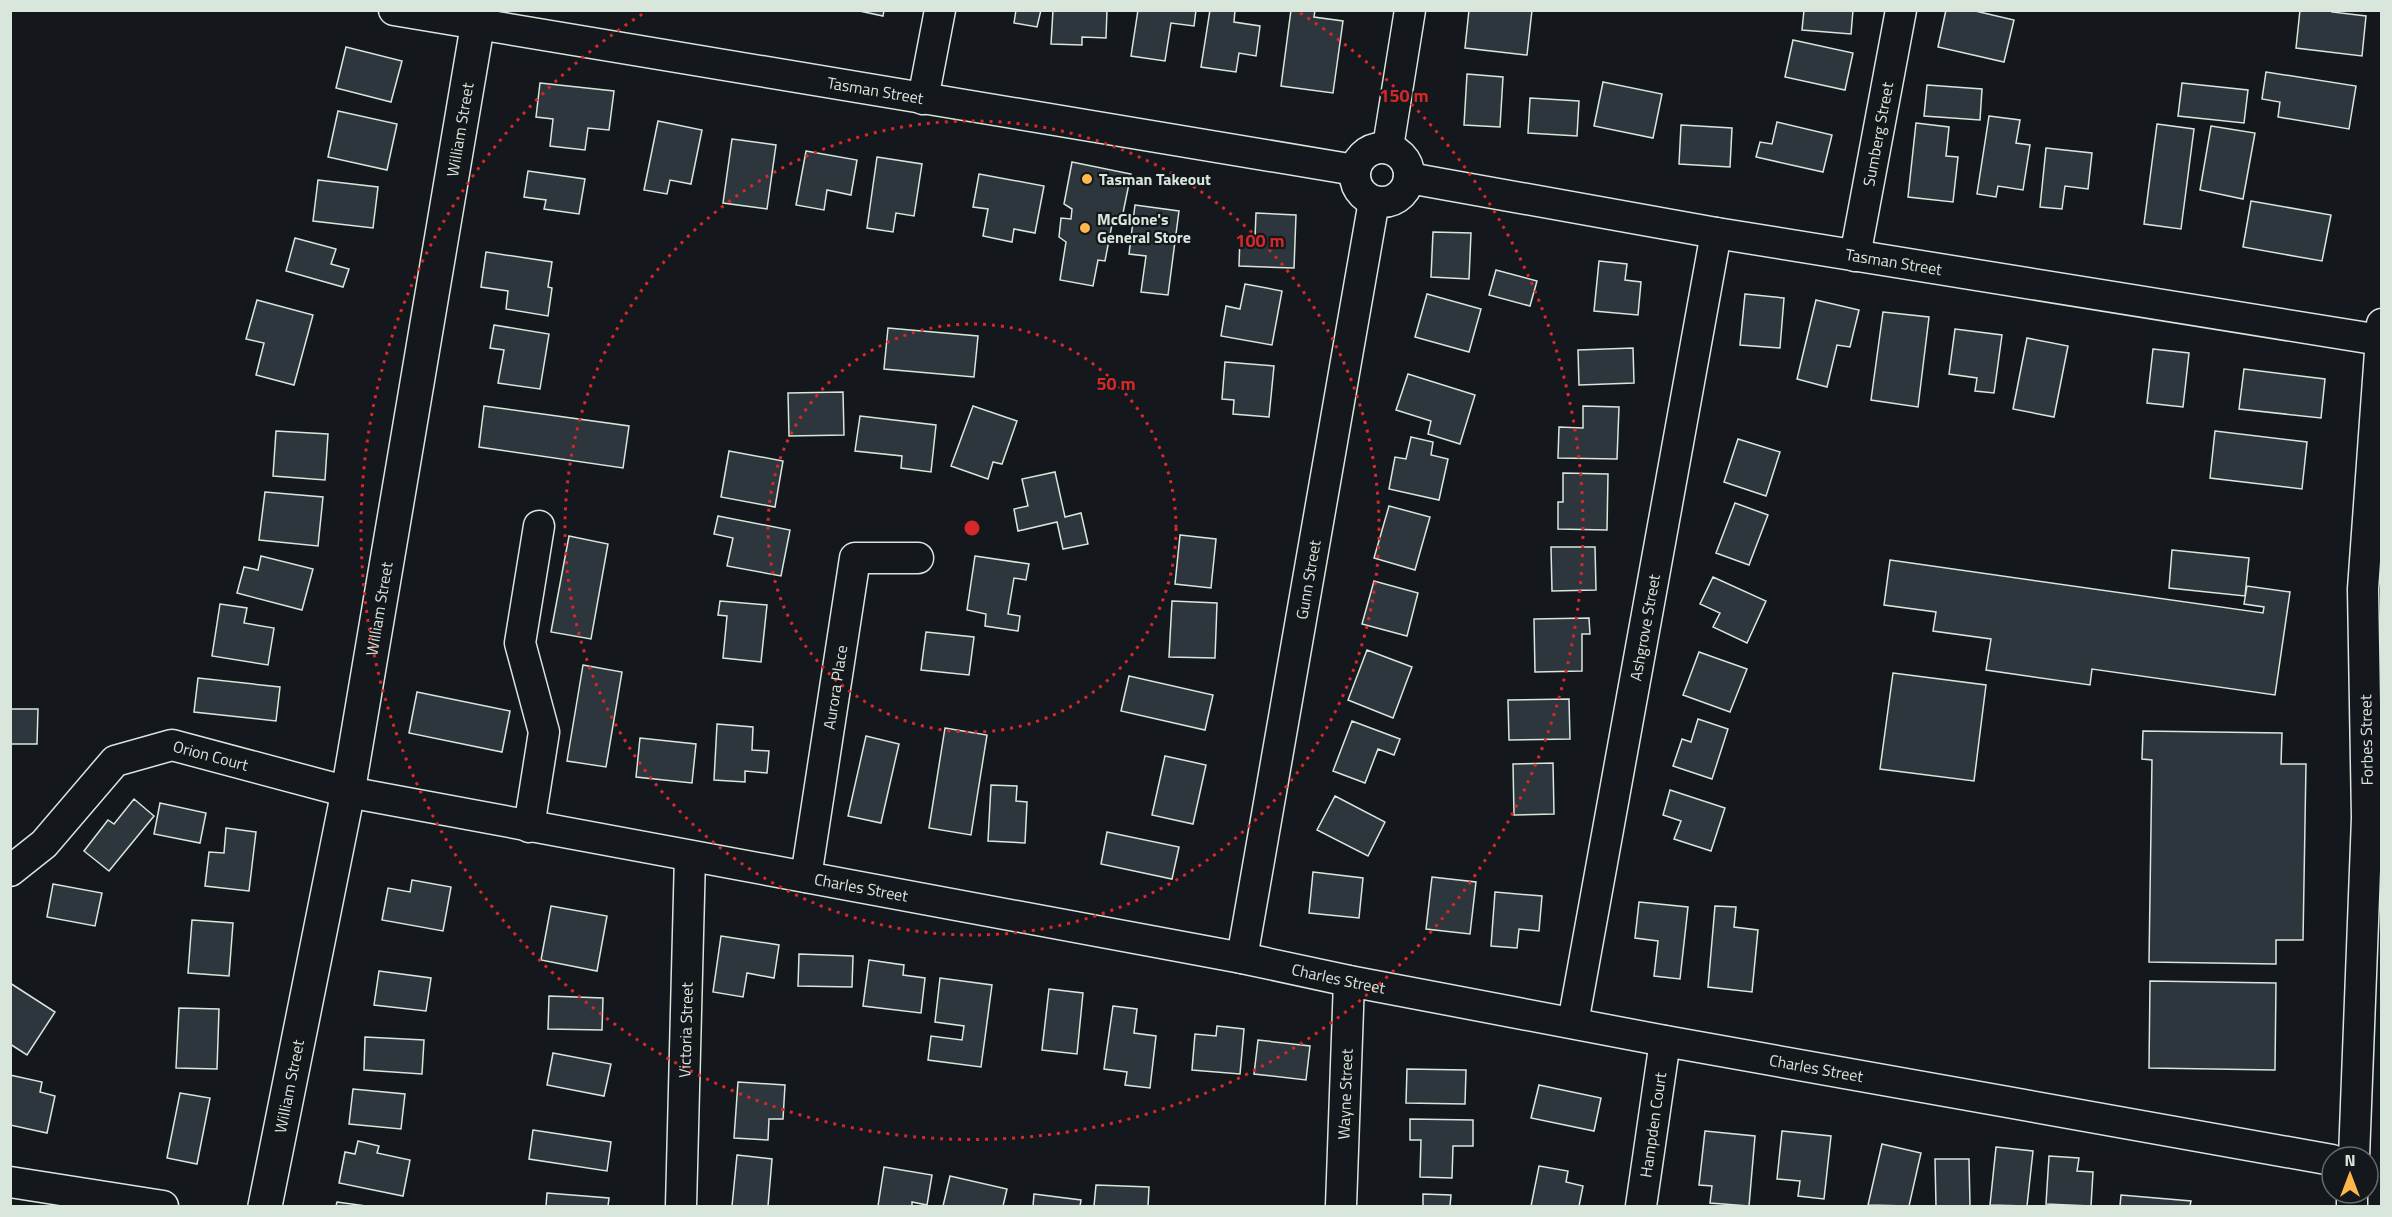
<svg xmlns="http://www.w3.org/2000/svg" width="2392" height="1217" font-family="'Titillium Web',sans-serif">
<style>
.building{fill:#2c363c;stroke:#d8e6dc;stroke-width:1.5}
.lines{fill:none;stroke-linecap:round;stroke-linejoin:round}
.minor-casing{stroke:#d8e6dc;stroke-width:33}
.major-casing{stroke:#d8e6dc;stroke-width:36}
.minor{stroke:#14181c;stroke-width:30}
.major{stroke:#14181c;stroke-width:33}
.ring{fill:none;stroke:#d62828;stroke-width:3;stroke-dasharray:3 6}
.poi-dot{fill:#ffb74d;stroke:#14181c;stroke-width:2}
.labels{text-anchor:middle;stroke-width:4.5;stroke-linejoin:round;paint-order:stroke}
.street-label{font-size:16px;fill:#d8e6dc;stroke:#14181c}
.poi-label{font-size:16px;font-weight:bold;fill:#d8e6dc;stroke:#14181c;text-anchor:start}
.centre{fill:#d62828;stroke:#14181c;stroke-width:3}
.ring-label{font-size:18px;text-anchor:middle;font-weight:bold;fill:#d62828;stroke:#14181c;stroke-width:4.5;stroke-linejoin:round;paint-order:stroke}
</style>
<rect width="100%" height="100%" fill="#14181c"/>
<path class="building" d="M855,10H884L883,16Z
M1016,10H1041L1037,27L1014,23Z
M1053,10H1107L1106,38L1082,37V45L1051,44Z
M1138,10H1196L1194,26L1171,23L1165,61L1131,56Z
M1210,10H1235L1234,22L1260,26L1256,56L1239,53L1236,72L1201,67Z
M1291,10H1315L1314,17L1343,21L1333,93L1281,86Z
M1469,10H1532L1527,55L1465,48Z
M1804,10H1853L1851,34L1802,30Z
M1946,10H1971L2014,20L2004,62L1938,47Z
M2300,10H2333L2332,12L2366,16L2362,56L2296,48Z
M1793,40L1853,53L1845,90L1785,77Z
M346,47L402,61L391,102L336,88Z
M2266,72L2356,86L2349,129L2278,117L2280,102L2262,99Z
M1467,74L1503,77L1500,127L1464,125Z
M1603,82L1662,94L1653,138L1594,126Z
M540,83L614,91L609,130L588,128L585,150L550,146L553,119L536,117Z
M2182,83L2248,90L2244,123L2178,116Z
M1927,85L1982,89L1980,120L1924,116Z
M1530,98L1579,101L1577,136L1528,133Z
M338,111L397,124L387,170L328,157Z
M1989,116L2020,120L2016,143L2030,145L2023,190L1998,186L1996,197L1977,194Z
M658,121L702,130L691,184L670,180L667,194L644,190Z
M1777,122L1832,135L1823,172L1756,157L1760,142L1772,144Z
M1916,123L1949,127L1946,156L1958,157L1953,202L1908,197Z
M2157,124L2194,129L2181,229L2144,224Z
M1681,125L1732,128L1730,167L1679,164Z
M2211,126L2255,133L2243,199L2200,190Z
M732,139L776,145L767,209L723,203Z
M2046,148L2092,153L2088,189L2065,186L2062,209L2040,207Z
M806,151L857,160L851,195L827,190L824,210L796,205Z
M877,157L922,164L914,216L896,213L893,232L867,228Z
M1072,162L1131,174L1123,213L1113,219L1105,261L1098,260L1093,286L1060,280L1066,242L1059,237L1061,218L1071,219L1072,209L1064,204Z
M528,171L585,179L579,214L544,209L546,200L524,197Z
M979,174L1044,186L1035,233L1014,229L1012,242L983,236L988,209L973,207Z
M318,180L378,187L373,228L313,221Z
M2251,201L2331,215L2322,261L2243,247Z
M1135,205L1179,211L1168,295L1141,292L1146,256L1129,254Z
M1256,213L1296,215L1294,268L1239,266L1240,237L1255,238Z
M1433,232L1471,233L1469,279L1431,277Z
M295,238L336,249L331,264L349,269L343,287L286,271Z
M486,252L552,262L548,287L552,288L548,316L506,309L508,291L481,287Z
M1599,261L1627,264L1625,280L1641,282L1638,315L1594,311Z
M1496,270L1537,281L1530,306L1489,295Z
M1245,284L1282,291L1272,345L1221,336L1226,306L1240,309Z
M1427,294L1481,309L1469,352L1415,337Z
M1745,294L1784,298L1780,348L1740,345Z
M257,300L313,315L294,385L256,375L264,343L246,339Z
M1816,300L1859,310L1850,347L1837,345L1827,387L1797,379Z
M1883,312L1929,317L1918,407L1871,400Z
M494,325L549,334L540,389L498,383L504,350L490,348Z
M888,328L978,336L974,377L884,369Z
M1955,329L2002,335L1994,393L1975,391L1977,378L1949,374Z
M2027,338L2068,346L2054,417L2013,409Z
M1633,348L1634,383L1579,385L1578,350Z
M2153,349L2189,353L2183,407L2147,403Z
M1225,362L1274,366L1269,417L1233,414L1234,400L1222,399Z
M2244,369L2325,379L2321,418L2239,409Z
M1408,374L1475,395L1460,444L1428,434L1431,421L1396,410Z
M843,392L844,435L789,436L788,393Z
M484,406L629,426L623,468L479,447Z
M973,406L1017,421L1002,464L993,462L988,479L951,466Z
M1583,406L1619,407L1617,459L1558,458L1559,427L1583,428Z
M860,416L936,425L931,472L901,468L902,456L855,451Z
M276,431L328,434L325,480L273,476Z
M2215,431L2307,442L2302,489L2210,478Z
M1411,437L1433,442L1431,455L1448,459L1439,500L1389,489L1395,457L1406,459Z
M1738,439L1780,452L1766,496L1724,482Z
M729,451L783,461L775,507L721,497Z
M1055,472L1065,517L1081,513L1088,544L1063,549L1057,522L1018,531L1014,509L1028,506L1022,479Z
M1563,473L1608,474L1607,530L1558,529V502H1563Z
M265,492L323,497L318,546L259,540Z
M1735,503L1768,515L1749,565L1716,553Z
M1389,506L1430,517L1415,570L1374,558Z
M718,516L790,530L781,576L727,566L733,538L714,534Z
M1180,535L1216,539L1211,588L1175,584Z
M569,536L608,544L591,639L551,632Z
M1551,547H1595L1596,590L1552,591Z
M2172,550L2249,558L2245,596L2169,588Z
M261,556L313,569L302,610L237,593L244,567L258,570Z
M975,556L1029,564L1026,580L1014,578L1008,614L1020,616L1018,631L985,626L986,614L967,610Z
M1890,560L2263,613L2264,607L2244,604L2247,586L2290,592L2275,695L2092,669L2090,685L1986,670L1991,639L1933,631L1936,612L1884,605Z
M1713,577L1766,601L1747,643L1713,627L1720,613L1700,604Z
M1374,581L1418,593L1407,636L1362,624Z
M720,601L767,605L761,662L723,658L727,616L718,615Z
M1172,601L1217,603L1215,658L1169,657Z
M220,604L247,608L244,623L274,628L268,665L212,656Z
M1589,618L1590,634H1582V671L1535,672L1534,619Z
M926,632L974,637L969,675L921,670Z
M1367,650L1412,667L1393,718L1348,700Z
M1699,652L1747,669L1730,712L1683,695Z
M583,665L622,672L606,767L567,761Z
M1893,673L1986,685L1974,781L1880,769Z
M1129,676L1213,695L1205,730L1121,711Z
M198,678L280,687L276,721L194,712Z
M417,692L510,711L502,752L409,733Z
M1569,699L1570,739L1509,740L1508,700Z
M10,709H38L37,744H10Z
M1698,719L1728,729L1712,779L1673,766L1682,739L1691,742Z
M1352,721L1400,739L1394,755L1378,749L1365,783L1333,771Z
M717,724L753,727L752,750L769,751L767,773L745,771V782L714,780Z
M945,728L987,735L971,835L929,828Z
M2143,731L2282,733L2281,764H2306L2303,940H2276V964L2149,962L2152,760L2142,759Z
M866,736L899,744L881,823L848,816Z
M640,738L696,744L692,783L636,777Z
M1165,756L1206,765L1193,824L1152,815Z
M1553,763L1554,814L1514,815L1513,764Z
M991,785L1017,786L1016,801L1027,802L1025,843L988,841Z
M1670,790L1725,808L1711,851L1674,839L1681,821L1663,815Z
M1335,796L1385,822L1368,856L1317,830Z
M134,799L154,816L109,871L84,851L108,820L114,824Z
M160,803L206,813L200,843L154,834Z
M226,828L256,832L249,891L205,886L209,852L224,853Z
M1107,832L1179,847L1172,879L1101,864Z
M1313,872L1363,878L1359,918L1309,913Z
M1432,877L1476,882L1470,934L1426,929Z
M412,880L451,887L443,931L382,920L388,888L410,892Z
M53,884L102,893L95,926L47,917Z
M1495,892L1542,896L1539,931L1519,929L1517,948L1491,946Z
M1639,902L1688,907L1680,979L1654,976L1658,941L1635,938Z
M551,906L607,916L597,971L541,960Z
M1715,906L1736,907L1734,927L1758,930L1752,992L1708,987Z
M192,920L233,923L229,976L188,973Z
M721,936L779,945L774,978L747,973L743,997L713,992Z
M799,954L853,956L852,987L798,986Z
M869,960L904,965L903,975L925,978L921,1013L863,1006Z
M379,971L431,978L426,1011L374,1005Z
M940,978L992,985L981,1067L928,1060L931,1036L962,1040L964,1026L935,1022Z
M2150,981L2276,983L2275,1070L2149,1068Z
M10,983L55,1012L27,1055L10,1044Z
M1049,989L1083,993L1077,1054L1042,1050Z
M549,996L603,998L602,1030L548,1029Z
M1113,1006L1137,1009L1134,1033L1156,1036L1150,1088L1125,1085L1127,1072L1104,1069Z
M179,1008L219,1009L217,1069L176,1068Z
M1217,1026L1244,1029L1240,1074L1192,1070L1195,1034L1216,1036Z
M365,1037L424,1040L422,1074L364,1070Z
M1258,1040L1310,1046L1306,1080L1254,1074Z
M553,1053L611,1064L604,1096L547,1085Z
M1407,1069L1466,1070L1465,1104L1406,1103Z
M10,1075L42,1082L40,1092L55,1096L47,1133L10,1125Z
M738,1082L785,1085L783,1119H769L768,1140L734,1138Z
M1539,1085L1601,1098L1594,1131L1531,1118Z
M353,1089L405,1094L401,1129L349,1124Z
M180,1093L210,1098L197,1164L167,1158Z
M1410,1119L1473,1120V1146H1453L1452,1178L1420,1177L1421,1140H1410Z
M533,1130L611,1142L607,1171L529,1159Z
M1705,1131L1755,1136L1749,1206L1710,1203L1712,1186L1699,1185Z
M1782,1131L1831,1136L1824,1199L1798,1196L1800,1181L1777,1179Z
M358,1141L379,1146L377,1153L410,1160L403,1196L339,1183L345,1152L355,1154Z
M1882,1144L1921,1153L1909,1206L1868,1205Z
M1996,1147L2033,1151L2027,1206L1990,1205Z
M737,1155L772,1159L768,1206H732Z
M2049,1156L2079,1158L2077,1171L2093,1172L2091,1206L2046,1204Z
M1935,1159H1969L1970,1206H1936Z
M1539,1166L1568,1171L1566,1182L1583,1186L1579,1206H1531Z
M884,1167L932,1175L927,1205L912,1202V1206H878Z
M950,1176L1007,1189L1003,1206H943Z
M1096,1185L1149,1187L1148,1206H1094Z
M547,1193L609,1198L608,1206H546Z
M1034,1194L1081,1200L1080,1206H1033Z
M1423,1194L1451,1195L1450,1206H1423Z
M2121,1195L2191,1201L2190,1206H2120Z
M337,1202L366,1206H336Z"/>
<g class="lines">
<defs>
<g id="minor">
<path id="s1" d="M394,10L1355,170"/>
<path d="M923,99L940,10"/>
<path d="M1388,147L1410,10"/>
<circle cx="1382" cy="175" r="27"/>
<path id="s2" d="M1409,178L1716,233L2380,340"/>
<path id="s3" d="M1855,256L1901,10"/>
<path d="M529,827L544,732L520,643L539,526"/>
<path id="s4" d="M10,871L44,844L115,761L172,745L348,792L1242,958L1349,981L1665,1041L2332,1160"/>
<path id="s5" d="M806,877L855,558H918"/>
<path id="s6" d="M1242,958L1374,201"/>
<path id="s7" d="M1573,1023L1716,233"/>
<path d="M2354,1157L2367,818L2363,589L2382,324"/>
<path d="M10,1182L163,1206"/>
<path id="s8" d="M681,1206L690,856"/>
<path id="s9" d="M1341,1206L1349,981"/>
<path id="s10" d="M1641,1206L1665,1041"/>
<path d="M2352,1206V1193"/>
</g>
<g id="major">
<path id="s11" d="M265,1206L348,792L480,10"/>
</g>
</defs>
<use href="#minor" class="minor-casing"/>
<use href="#major" class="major-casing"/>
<use href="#minor" class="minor"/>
<use href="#major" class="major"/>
</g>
<g class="ring">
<circle cx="972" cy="528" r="204"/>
<circle cx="972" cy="528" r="407"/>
<path d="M1300 13A611 611 0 1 1 644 13"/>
</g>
<g class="poi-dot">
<circle cx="1087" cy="179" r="6"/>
<circle cx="1085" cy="228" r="6"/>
</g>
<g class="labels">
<g class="street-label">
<text dy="6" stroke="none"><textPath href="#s1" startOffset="488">Tasman Street</textPath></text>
<text dy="6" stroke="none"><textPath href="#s11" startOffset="1094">William Street</textPath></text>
<text dy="6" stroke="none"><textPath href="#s3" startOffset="124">Sumberg Street</textPath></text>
<text dy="6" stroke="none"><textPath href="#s2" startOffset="492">Tasman Street</textPath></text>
<text dy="6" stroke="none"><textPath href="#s6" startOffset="384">Gunn Street</textPath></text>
<text dy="6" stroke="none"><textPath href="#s11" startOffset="608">William Street</textPath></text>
<text dy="6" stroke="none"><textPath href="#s7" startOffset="402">Ashgrove Street</textPath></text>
<text dy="6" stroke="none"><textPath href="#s5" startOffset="192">Aurora Place</textPath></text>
<text transform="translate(2366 740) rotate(-91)" y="6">Forbes Street</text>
<text dy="6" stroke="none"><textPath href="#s4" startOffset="252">Orion Court</textPath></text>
<text dy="6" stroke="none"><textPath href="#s4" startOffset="916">Charles Street</textPath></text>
<text dy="6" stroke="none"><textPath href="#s4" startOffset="1402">Charles Street</textPath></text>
<text dy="6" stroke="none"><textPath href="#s8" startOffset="176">Victoria Street</textPath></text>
<text dy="6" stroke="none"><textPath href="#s4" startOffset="1888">Charles Street</textPath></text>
<text dy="6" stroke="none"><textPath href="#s11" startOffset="122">William Street</textPath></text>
<text dy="6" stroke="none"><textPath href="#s9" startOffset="112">Wayne Street</textPath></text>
<text dy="6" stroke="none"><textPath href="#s10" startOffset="82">Hampden Court</textPath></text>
</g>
<g class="poi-label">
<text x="1099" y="185">Tasman Takeout</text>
<text x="1097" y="225">McGlone's<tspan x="1097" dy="18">General Store</tspan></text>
</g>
</g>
<circle cx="972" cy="528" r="9" class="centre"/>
<g class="ring-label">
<text x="1404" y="102">150 m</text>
<text x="1260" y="247">100 m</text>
<text x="1116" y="390">50 m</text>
</g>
<rect width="2392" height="1217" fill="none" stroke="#d8e6dc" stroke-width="24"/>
<g transform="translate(2350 1175)"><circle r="28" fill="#14181c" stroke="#626a69" stroke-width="1.5"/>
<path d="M0-4.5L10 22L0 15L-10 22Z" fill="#ffb74d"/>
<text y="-9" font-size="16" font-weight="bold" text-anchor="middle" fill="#d8e6dc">N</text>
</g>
</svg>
